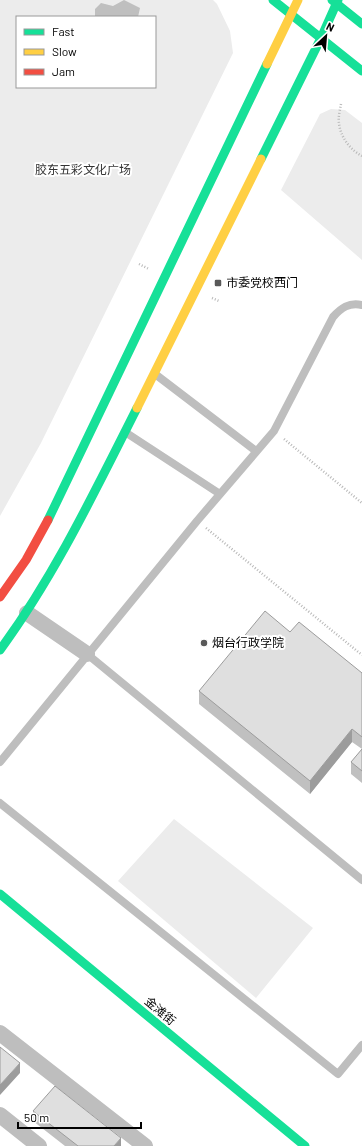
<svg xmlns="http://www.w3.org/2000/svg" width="362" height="1146" font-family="Barlow,'Noto Sans SC',sans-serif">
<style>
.green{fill:#ececec;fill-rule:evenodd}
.water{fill:#bfbfbf}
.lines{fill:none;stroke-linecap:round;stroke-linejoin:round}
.path{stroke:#b9b9b9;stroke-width:2.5;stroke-dasharray:1 2;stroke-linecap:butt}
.lane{stroke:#bebebe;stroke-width:8}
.street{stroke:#bebebe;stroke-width:16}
.fast{stroke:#16e098;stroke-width:9}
.slow{stroke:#ffcf43;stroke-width:9}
.jam{stroke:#f24e42;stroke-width:9}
.wall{fill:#c0c0c0}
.shaded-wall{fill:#9c9c9c}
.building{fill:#dfdfdf;stroke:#9c9c9c}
.poi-dot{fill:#595959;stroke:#fff;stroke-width:1.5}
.labels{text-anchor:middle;stroke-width:4;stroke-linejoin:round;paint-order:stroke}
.park-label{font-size:12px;fill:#333;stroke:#fff}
.poi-label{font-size:12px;fill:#000;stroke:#fff;text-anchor:start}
.street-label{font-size:12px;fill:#000;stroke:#fff}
</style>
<rect width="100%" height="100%" fill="#fff"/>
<path class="green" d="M0,0H213L217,4L230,31L233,53L41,443L0,516ZM17,17H155V87H17Z
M331,109L345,110L362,123V260L281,190L320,114Z
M174,819L313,928L256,998L118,881Z"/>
<path class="water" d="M124,0L140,8L138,17H95V9L101,3L113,6Z"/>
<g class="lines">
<path class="path" d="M341,104C340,110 338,117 339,123C340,136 350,150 362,156
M139,264L149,269
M212,298L219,301
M284,439L362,503
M206,528L362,655"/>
<path class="lane" d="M155,374L256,451
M125,432L220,494
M87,654L362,880
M0,762L197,521L274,431L333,317C341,308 349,302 362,305
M0,803L338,1074L362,1045"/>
<path class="street" d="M27,613L87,654
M0,1033L145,1146
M0,1115L39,1146"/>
<path class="fast" d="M273,0L362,71
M332,0L362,24
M261,159L321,38L338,0
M48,520L267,64
M0,650C55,575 95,491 137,408
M0,894L305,1146"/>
<path class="slow" d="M267,64L298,0
M137,408L261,159"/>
<path class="jam" d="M0,597L26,560L48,520"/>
</g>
<path class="wall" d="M290,632L362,673V783L351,774V762L362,749L352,742L310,794L199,704V691Z
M33,1111L121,1146H65L33,1121Z"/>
<path class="shaded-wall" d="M352,729V742L310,794V781Z
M20,1063V1073L0,1095V1085Z
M121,1138V1146H114Z"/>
<path class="building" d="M265,611L290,632L299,622L362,673V737L352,729L310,781L199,691Z
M362,749V771L351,762Z
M0,1047L20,1063L0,1085Z
M55,1086L121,1138L114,1146H78L33,1111Z"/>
<g class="poi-dot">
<rect x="214" y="279" width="8" height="8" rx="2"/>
<circle cx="204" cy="643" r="4"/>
</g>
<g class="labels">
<g class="park-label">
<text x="83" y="174">胶东五彩文化广场</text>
</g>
<g class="poi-label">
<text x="226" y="287">市委党校西门</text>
<text x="212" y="647">烟台行政学院</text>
</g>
<g class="street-label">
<text transform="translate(160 1011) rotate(40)" y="4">金滩街</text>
</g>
</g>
<rect x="16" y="16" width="140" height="72" fill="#ffffff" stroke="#999999"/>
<rect x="24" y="29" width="20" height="6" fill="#16e098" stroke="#999999"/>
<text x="52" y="36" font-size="12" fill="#000000">Fast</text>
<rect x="24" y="49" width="20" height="6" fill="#ffcf43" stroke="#999999"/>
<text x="52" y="56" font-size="12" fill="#000000">Slow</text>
<rect x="24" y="69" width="20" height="6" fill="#f24e42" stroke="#999999"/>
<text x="52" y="76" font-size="12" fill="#000000">Jam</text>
<g transform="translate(326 36) rotate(26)" stroke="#ffffff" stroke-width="3" paint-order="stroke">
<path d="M0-3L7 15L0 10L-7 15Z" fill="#000000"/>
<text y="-6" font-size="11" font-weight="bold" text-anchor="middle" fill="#000000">N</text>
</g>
<path d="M18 1122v6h123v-6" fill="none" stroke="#000000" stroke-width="2"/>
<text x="24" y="1122" font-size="12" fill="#000000" stroke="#ffffff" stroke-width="3" paint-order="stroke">50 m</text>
</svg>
